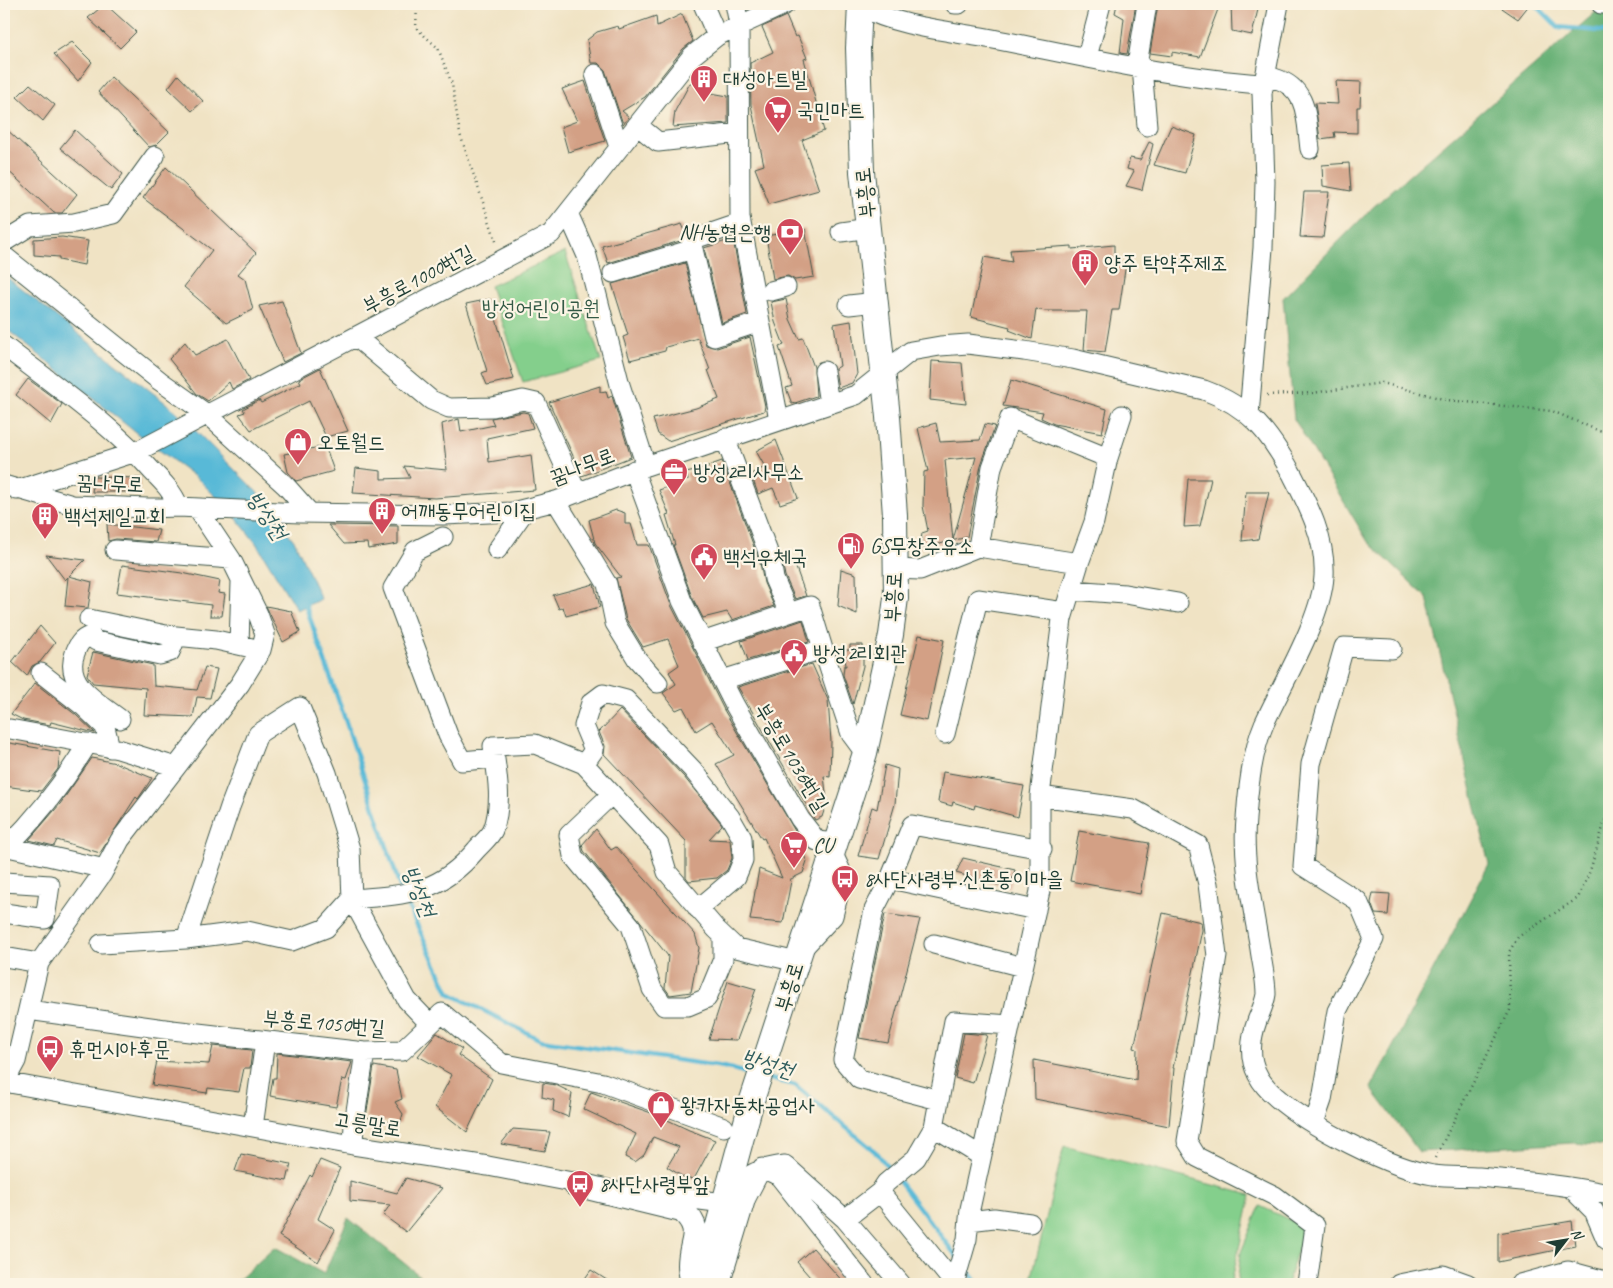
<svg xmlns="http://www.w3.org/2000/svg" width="1613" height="1288" font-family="Caveat,'Poor Story',sans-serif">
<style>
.green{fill:#84cf8c;stroke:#528660}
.forest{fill:#6bb278;stroke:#457856}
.water{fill:#59b9d7;stroke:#3c7b86}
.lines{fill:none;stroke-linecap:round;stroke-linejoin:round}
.stream{stroke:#59b9d7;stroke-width:4.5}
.building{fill:#d3a085;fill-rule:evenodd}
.minor-casing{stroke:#3e564a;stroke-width:21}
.major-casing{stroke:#3e564a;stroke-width:26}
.path{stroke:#3e564a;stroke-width:2.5;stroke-dasharray:1 4;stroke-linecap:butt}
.minor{stroke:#fff;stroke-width:19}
.major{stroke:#fff;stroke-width:24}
.labels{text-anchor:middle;stroke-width:4.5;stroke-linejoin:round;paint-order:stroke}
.poi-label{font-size:21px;fill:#1f3d34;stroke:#fcf5e5;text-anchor:start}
.street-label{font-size:21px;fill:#1f3d34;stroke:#fcf5e5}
.park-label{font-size:21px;fill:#335a46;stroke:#fcf5e5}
.water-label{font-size:22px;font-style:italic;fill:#2e5c5d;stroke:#fcf5e5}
</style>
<rect width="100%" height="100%" fill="#fcf5e5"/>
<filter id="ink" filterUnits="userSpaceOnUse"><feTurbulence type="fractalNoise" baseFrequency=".02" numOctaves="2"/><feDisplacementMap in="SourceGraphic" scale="10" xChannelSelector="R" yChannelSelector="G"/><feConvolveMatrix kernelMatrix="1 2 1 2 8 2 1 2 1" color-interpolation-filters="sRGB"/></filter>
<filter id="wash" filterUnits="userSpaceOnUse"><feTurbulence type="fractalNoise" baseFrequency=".0096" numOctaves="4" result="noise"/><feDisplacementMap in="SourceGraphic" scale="20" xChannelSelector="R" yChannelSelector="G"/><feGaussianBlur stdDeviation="1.12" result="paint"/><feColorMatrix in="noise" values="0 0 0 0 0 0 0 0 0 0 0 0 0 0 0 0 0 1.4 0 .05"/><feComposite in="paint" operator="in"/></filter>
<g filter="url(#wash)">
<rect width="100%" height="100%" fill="#f0e3c4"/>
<path class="green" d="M565,252L601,361L523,382L490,286Z
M1064,1146L1251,1195L1231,1284H1030Z
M1260,1206L1305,1227L1287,1284H1237L1241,1252Z"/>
<path class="forest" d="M1605,4H1609V1146L1574,1143L1419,1152L1371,1088L1489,864L1427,598L1368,542L1294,419L1283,298L1372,208Z
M348,1218L430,1284H234L275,1247L324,1274Z"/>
<path class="water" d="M4,275L177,412L257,492L295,542L321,599L297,610L256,543L234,515L198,479L139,435L4,327Z"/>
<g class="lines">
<path class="stream" d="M1535,4L1558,27L1609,32
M304,601L345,719L401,890
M404,897L449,993L541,1040L724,1067L754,1075
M766,1078L795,1085L878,1154L891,1172
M898,1180L957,1257
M965,1267L978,1284"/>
</g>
<g id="blocks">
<path class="building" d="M105,4L136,32L120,48L88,18Z
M1117,4H1136L1127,54L1120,53L1124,18L1115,13Z
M1158,4H1220L1200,57L1172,52V56L1150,53Z
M1231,4L1259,5L1252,35L1232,31Z
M1496,4H1530L1518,19Z
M682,14L693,41L683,49L645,97L622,111L629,117L623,124L605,70L598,63H591L587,40L597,32L618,26L619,29L656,16L657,26Z
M786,16L795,37L798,36L807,58L804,59L824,131L802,140L819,190L769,204L755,168L764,165L751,105L750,63L773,52L762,27Z
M72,42L92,62L78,81L54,54Z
M178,75L203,101L192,111L168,88Z
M111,77L169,132L156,145L149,147L98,92Z
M585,81L605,141L568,152L561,127L577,121L562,89Z
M1336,81L1361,82L1360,107H1357V133L1334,132L1335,137L1320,139L1315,103L1338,104Z
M690,83H710L711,93L728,96V123L673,127L675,111Z
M30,84L55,105L43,121L17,97Z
M1171,126L1196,135L1185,173L1154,165Z
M4,127L77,194L62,213H54L4,167Z
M75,130L123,174L111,190L60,148Z
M1149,142L1153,144L1142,190L1126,186L1134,171L1127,169L1130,158L1140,160Z
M1349,163L1351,191L1323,186L1322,165Z
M166,167L256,253L238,274L245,279L253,310L226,323L184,287L212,250L143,198Z
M1304,192H1329L1323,238L1300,237Z
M682,224L685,231L680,241L608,263L602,246Z
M805,229L814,277L795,280L788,276L773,279L766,236Z
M62,237L88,241L84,265L59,260V257L34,255V239Z
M733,239L747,314L722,323L704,248Z
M1114,245V263H1126L1119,310H1112L1105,352L1084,350L1087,311H1045L1036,309L1032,339L1009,330L1010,327L971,317L984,257L1012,262L1010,250L1072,246V249Z
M685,263L706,345L717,348L750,337L765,406L764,411L668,441L658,434L653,419L696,408L719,399L708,370H710L698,338L666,347L665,351L630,360L623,337L628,335L612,284Z
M490,299L514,379L487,385L482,373L487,371L466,304Z
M786,299L790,319L799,339L803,338L814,367L816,396L792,404L786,388L792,386L779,347L784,345L775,322L771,302Z
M282,301L301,353L283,362L259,306Z
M851,321L857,374L852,383L838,388L835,369L840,366L834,324Z
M228,339L249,380L232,389L229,382L208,401L197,394L169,359L185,342L195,355Z
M932,361L962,363L966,404L930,400Z
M320,368L348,431L326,437L309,401L251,430L239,414L245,412L243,409L259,400L261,403L301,383L299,379Z
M28,379L62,404L51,424L16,395Z
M1011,380L1107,409L1102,433L1054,424L1041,418L1043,412L1003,406Z
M600,386V392L606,391L608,398L612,396L631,457L582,476L549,402Z
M523,412L528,413L533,428L487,438L489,462L531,455L535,490L435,498L353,493L356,468L381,471V479L410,478L404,466L447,470L442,424L459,419L461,432L494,425L491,418Z
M936,423L940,442L980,440L985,424L995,426L981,465L967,537L920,549L922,533L928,531L923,506L924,472L928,471L918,428ZM976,457L953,540L945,460Z
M776,440L798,498L780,504L773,488L758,494L751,474L765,467L756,451Z
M325,446L334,471L296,481L288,472L284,454Z
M722,461L760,563L764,583L774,606L732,620L727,612L703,618L692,597L673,545H675L666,515L669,514L659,490L688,480L686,473L708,468V466Z
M94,477L141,478L139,492H92Z
M1188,479H1211L1200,526L1184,527Z
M1246,492H1269L1258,539L1242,541Z
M616,510L625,513V524H631L637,545H649L671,605L692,646L724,710L795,831L798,845L807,861L803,873L789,880L791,881L783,923L750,920L759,869L782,878L764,838L762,839L716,764L734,755L712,721L696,731L683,707L676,710L663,693L676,684L669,672L679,665L668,639L643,647L626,619L616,578L621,577L595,543L589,520Z
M107,524L159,530L156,542L116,539L108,541Z
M328,525L398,526V544L368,549L367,543L344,544Z
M46,555L85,560L69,576L92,582L88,608L65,606L68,577L65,580Z
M794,562L806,596L795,599L785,576L783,566Z
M122,565L182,573L220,581L218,593L225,594L222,616H210L211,605L117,593Z
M841,569L856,574L857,614L838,606Z
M594,584L600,607L566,616L563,607L559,609L553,595Z
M266,606L291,611L300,632L283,642Z
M803,620L809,642L748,660L741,641Z
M40,626L55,643L40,662L32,666L27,676L12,662Z
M919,635L944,640L927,721L900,715Z
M850,645H863V666L853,704L843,675L844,666H846L844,650H850Z
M93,652L153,665L154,686L197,690L205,667L217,669L210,698L197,697L193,717L144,715L146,688L93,683L87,675Z
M812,664L828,700L831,742L830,777L824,776L827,801L822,817L815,820L738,687Z
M35,683L76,715L95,733L51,722L50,725L23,720L11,714Z
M620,710L684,777L721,823L722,825L709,839L730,840L732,858L727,870L717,878L689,881L686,877V841L604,754L605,746L599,732Z
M4,742L60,752L58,769L41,791L4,786Z
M92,758L116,763L152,778L138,799L136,797L100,853L57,840L54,846L29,840L60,804Z
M885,765L898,769L895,804L879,859L858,856L872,807L877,809Z
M943,772L1024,786L1018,817L975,805L974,809L953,802L952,806L938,802Z
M596,829L611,850L616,847L695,934L699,948L691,992L670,995L665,988L668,956L584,851L582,845Z
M1079,831L1149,843L1140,894L1070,881Z
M963,858L1015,870L1010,888L956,873Z
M1373,893L1390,894L1388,915L1375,914L1371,903Z
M1163,913L1201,922L1202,930L1173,1068H1174L1169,1126L1035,1099L1034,1060L1136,1080L1137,1049L1134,1048Z
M885,914L920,919L888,1043L859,1038Z
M728,981L756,989L737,1040L709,1039Z
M437,1033L462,1049L458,1055L492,1079L467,1132L435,1107L452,1075L418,1056Z
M964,1033L987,1035L973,1083L955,1078Z
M213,1046L252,1050L250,1068H244L239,1092L208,1088L207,1093L152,1085L157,1061L209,1064Z
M277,1053L352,1062L346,1080L342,1079L336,1107L270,1096L273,1078H276Z
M374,1066L396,1070L402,1099L395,1102L403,1114L400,1124L366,1117Z
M543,1083L556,1085L572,1093L568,1117L553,1111L554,1100L542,1097Z
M591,1092L657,1115L689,1130L715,1140L694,1179L685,1178L667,1167L679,1147L653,1137L644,1155L635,1162L625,1157L636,1134L583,1109Z
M513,1129L550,1132L545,1151L501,1144Z
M241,1154L291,1164L287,1181L235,1171Z
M320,1160L340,1168L318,1219L335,1230L318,1262L279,1236L310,1175L312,1177Z
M406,1178L442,1188L406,1232L383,1215L390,1205L350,1201V1181L397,1193Z
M1572,1221L1575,1246L1498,1262V1233Z
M813,1248L845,1284H816L797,1262Z
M591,1270L613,1284H581Z"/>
</g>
</g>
<g filter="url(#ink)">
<use href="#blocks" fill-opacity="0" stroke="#3e564a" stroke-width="1"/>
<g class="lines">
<defs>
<path id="minor" d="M703,4L717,36
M735,4L739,24L740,218L779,420
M955,4H959
M1601,4H1609
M860,6C897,27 950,31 993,39C1080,56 1174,78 1263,84
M1087,57L1101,4
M595,74L619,147
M1263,84L1274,78C1309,88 1306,119 1310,149
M637,125L658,142L739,133
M1147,126L1142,67L1138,59L1147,4
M568,213L587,256L620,385L646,466
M741,223L691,240L693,249L714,337L760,322
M841,232L869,228
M4,242L30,226L74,223L113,214L155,156
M4,256L160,381L208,415L286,486L310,513
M613,273L693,249
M771,291L786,287
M849,305L877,302
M356,337L431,400L449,408L493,407L523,400L536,403L577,493
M4,346C55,386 109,422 152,471C163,482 173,492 179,507
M824,371L829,404
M1249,415L1263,248L1265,182L1262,93L1279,4
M725,438L771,560L774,579L788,611
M1108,458L1122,415
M634,470L682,601L734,704L800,819L817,841L835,843
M4,485L73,505L148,508L179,507L300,513L444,515L512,512L556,501L646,466L856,395L911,351L940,346L968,344L1024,351L1073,359L1204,390C1250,407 1269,432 1292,474C1308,505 1326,539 1324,576C1322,618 1282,684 1264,724C1252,752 1248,788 1246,819C1242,861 1253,907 1260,949C1262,964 1266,979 1266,994C1265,1003 1260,1013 1257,1021C1246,1051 1251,1076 1276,1097C1309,1126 1390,1168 1433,1175C1448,1177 1464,1176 1479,1177C1523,1181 1566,1185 1609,1194
M17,490L136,452L551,234L692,56L717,36L786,4
M556,501L607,584L615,623L637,659L658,683
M443,537L415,551L393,588L448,735L462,761L495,758
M115,550L231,559
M497,550L526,509
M895,569L920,570L978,547L1079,563L1094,522L1108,458L1010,418L992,467L978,547
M1071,590L1125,594L1178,603
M89,619L166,635L216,640L261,650
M702,642L810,606L823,649
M239,645L241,582
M41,673L83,706L105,727L110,748
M722,680L823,649L851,734L865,753
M120,719C98,702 63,684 75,653C78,645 81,639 90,636L96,641L160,655L170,652L173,645V636
M10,729L118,749L176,767
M945,734L978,599L1064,612
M584,764L594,750L584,726L591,703L603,694L626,700L693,770L730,817L742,838L743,860L736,877L698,909
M612,794L569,835L573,856L631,926L652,989L664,1006H688L707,998L723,959V936
M1040,796L1133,809L1198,845L1208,884L1217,956L1187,1141L1197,1157L1275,1196L1315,1226L1307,1284
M4,846L105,869
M7,847C39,815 65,781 88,743
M890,879L1036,910
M4,882L50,885L45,919L4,913
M186,939L230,807L258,734L300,707L327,773L350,849L352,899L407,1000L430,1024
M101,944L186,939L247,931L292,941L326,928L352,899C406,895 439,894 476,850C481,844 490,837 493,830C503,803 497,773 493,746L535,744L584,764L659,845L667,872L716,929L736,948L797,962
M934,944L1023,967
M802,949L833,916L839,892L840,869L833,854
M4,957L39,963
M28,1010L172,1030L365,1052L402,1051L442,1013L501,1063L603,1083L724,1127
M4,1082L353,1145L488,1166L588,1185
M4,1083L16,1061L39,963L102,874L120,840L240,684L261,650L265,634L258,614L231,559L197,508
M939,1100L859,1079L843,1060L874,910L890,879L912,825L1042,849
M1314,1123L1322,1100L1337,1011L1374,939L1358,901L1303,866L1311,764L1344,647L1392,649
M253,1127L265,1041
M353,1145L354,1124L365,1052
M981,1156L934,1127L954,1021L1010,1025
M762,1168L779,1176L864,1284
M1570,1187L1594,1211L1606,1239L1609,1241
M880,1192L953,1282
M660,1195L724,1203C748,1176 748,1170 785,1165L845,1219L901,1284
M845,1219L880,1192L886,1183L916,1158L934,1127
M969,1221L994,1218L1030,1223
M720,1284L746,1198L758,1175
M954,1284L967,1239L970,1209L1040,891V796L1062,619L1079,563
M1399,1284L1443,1275L1468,1284
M1520,1284L1568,1271L1609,1282"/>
<path id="major" d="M575,1184L682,1210C705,1231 690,1240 690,1265C690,1271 692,1278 693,1284
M702,1284L752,1100L865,753L891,635L896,598L895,515L888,417L862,172L858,48L860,4"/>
</defs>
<use href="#minor" class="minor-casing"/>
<use href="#major" class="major-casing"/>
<path class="path" d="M417,4L416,28L438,48L452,84L460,134L497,244
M1267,395L1312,393L1382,383L1447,400L1552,411L1609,435
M1435,1158L1510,1010L1509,952L1518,937L1578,898L1590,871L1609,807"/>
<use href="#minor" class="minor"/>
<use href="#major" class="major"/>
</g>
</g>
<defs>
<symbol id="building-pin" viewBox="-11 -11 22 30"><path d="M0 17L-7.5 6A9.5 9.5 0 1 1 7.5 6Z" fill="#d1495b" stroke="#fcf5e5"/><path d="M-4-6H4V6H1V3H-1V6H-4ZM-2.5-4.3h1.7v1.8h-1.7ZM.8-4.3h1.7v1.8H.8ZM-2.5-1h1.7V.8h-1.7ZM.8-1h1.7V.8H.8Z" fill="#fff"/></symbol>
<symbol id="supermarket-pin" viewBox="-11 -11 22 30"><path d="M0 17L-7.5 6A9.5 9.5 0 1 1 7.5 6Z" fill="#d1495b" stroke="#fcf5e5"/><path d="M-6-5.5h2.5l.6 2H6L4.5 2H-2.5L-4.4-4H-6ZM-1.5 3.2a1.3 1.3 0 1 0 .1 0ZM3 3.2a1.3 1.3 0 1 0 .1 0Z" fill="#fff"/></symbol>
<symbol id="bank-pin" viewBox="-11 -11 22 30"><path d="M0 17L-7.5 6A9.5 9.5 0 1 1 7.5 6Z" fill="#d1495b" stroke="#fcf5e5"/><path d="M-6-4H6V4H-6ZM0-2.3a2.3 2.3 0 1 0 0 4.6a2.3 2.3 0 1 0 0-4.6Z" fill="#fff"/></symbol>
<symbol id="shop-pin" viewBox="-11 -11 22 30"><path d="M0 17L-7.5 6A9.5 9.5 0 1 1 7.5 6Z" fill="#d1495b" stroke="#fcf5e5"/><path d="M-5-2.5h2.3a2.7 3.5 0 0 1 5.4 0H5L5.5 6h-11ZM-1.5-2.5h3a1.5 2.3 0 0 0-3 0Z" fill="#fff"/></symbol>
<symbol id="office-pin" viewBox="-11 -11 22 30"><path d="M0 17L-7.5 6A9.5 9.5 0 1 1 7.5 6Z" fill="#d1495b" stroke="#fcf5e5"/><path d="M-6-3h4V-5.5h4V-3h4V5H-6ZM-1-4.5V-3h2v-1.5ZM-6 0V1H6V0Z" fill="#fff"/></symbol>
<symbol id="fuel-pin" viewBox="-11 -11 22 30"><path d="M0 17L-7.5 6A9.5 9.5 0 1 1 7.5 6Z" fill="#d1495b" stroke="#fcf5e5"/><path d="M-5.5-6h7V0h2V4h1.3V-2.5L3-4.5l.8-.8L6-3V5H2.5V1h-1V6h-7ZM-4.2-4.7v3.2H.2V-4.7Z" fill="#fff"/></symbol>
<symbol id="civic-pin" viewBox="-11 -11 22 30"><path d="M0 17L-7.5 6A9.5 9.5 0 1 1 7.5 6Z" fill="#d1495b" stroke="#fcf5e5"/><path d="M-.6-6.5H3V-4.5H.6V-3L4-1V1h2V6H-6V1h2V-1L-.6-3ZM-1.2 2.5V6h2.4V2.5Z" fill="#fff"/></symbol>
<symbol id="bus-pin" viewBox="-11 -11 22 30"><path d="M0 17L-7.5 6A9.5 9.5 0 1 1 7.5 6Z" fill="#d1495b" stroke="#fcf5e5"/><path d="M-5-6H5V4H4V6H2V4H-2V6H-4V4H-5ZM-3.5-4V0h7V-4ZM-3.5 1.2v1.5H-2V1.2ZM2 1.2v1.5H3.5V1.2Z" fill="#fff"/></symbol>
</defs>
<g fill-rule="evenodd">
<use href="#building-pin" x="688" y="63" width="32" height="43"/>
<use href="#supermarket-pin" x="762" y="94" width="32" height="43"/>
<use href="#bank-pin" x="774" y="216" width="32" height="43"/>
<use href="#building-pin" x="1069" y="247" width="32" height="43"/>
<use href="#shop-pin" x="282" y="426" width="32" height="43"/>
<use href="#office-pin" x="658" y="456" width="32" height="43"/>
<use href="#building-pin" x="366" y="495" width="32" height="43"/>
<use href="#building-pin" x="29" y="500" width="32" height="43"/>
<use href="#fuel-pin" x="835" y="530" width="32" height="43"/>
<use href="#civic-pin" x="688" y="541" width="32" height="43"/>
<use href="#civic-pin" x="778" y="637" width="32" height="43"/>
<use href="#supermarket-pin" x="778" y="829" width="32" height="43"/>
<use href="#bus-pin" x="829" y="863" width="32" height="43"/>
<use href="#bus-pin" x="34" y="1033" width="32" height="43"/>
<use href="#shop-pin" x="645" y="1089" width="32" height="43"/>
<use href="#bus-pin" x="564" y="1168" width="32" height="43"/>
</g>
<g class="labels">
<g class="poi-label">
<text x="723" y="86">대성아트빌</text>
<text x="797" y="117">국민마트</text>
<text x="771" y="239" text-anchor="end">NH농협은행</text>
<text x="1104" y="270">양주 탁약주제조</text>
<text x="317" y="449">오토월드</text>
<text x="693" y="479">방성2리사무소</text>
<text x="401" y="518">어깨동무어린이집</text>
<text x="64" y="523">백석제일교회</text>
<text x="870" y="553">GS무창주유소</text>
<text x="723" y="564">백석우체국</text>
<text x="813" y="660">방성2리회관</text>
<text x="813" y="852">CU</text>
<text x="864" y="886">8사단사령부.신촌동이마을</text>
<text x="69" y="1056">휴먼시아후문</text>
<text x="680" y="1112">왕카자동차공업사</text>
<text x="599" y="1191">8사단사령부앞</text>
</g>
<g class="street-label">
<text transform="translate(865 193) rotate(-96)" y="7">부흥로</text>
<text transform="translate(418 279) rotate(-28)" y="7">부흥로1000번길</text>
<text transform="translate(582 466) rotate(-21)" y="7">꿈나무로</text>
<text transform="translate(110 483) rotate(3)" y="7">꿈나무로</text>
<text transform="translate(893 597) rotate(-87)" y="7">부흥로</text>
<text transform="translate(792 757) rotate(59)" y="7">부흥로1036번길</text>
<text transform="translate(789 987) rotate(-73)" y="7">부흥로</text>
<text transform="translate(324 1023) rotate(5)" y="7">부흥로1050번길</text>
<text transform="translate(368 1124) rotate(9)" y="7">고릉말로</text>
</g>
<g class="park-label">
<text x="541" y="315">방성어린이공원</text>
</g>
<g class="water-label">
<text transform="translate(268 515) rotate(56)" y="8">방성천</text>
<text transform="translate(420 891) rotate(67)" y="8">방성천</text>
<text transform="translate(768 1063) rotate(16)" y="8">방성천</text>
</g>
</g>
<rect width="1613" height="1288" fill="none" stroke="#fcf5e5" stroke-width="20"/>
<g transform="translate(1566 1240) rotate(59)" stroke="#fcf5e5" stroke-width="4" paint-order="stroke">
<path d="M0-4L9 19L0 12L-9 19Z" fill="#1f3d34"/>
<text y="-8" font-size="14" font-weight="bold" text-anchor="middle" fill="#1f3d34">N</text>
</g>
</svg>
